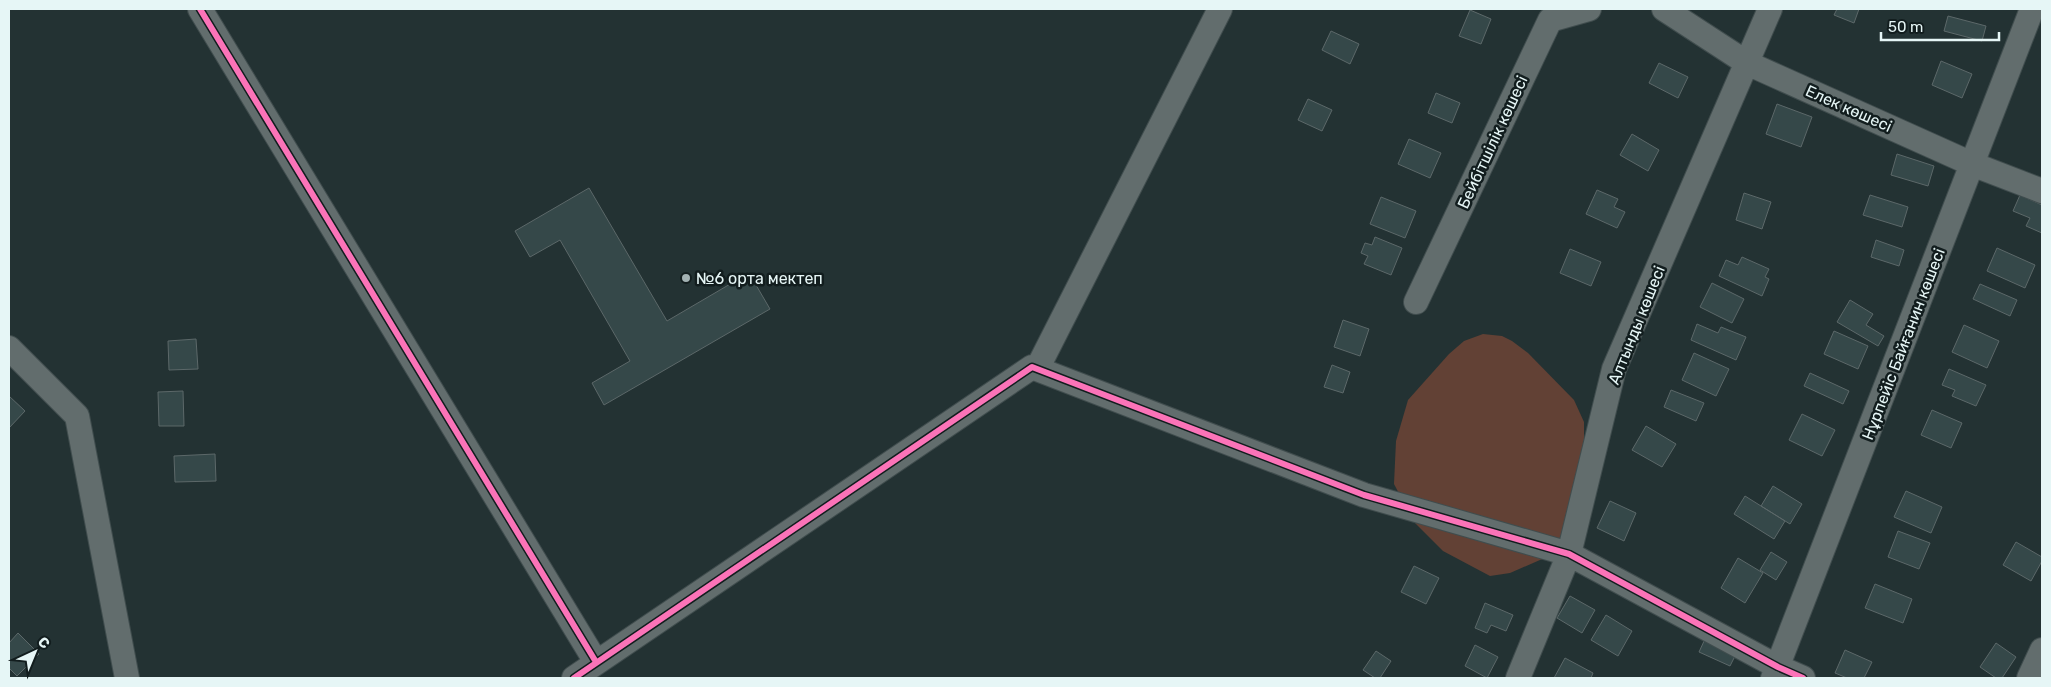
<svg xmlns="http://www.w3.org/2000/svg" width="2051" height="687" font-family="Rubik,sans-serif">
<style>
.green{fill:#624135}
.building{fill:#354849;stroke:#5c6869}
.lines{fill:none;stroke-linecap:round;stroke-linejoin:round}
.minor-casing{stroke:#404d4e;stroke-width:26}
.minor{stroke:#626d6d;stroke-width:24}
.cycleway-casing{stroke:#121d1e;stroke-width:9}
.cycleway{stroke:#fb73b8;stroke-width:6}
.poi-dot{fill:#a2b1b2;stroke:#121d1e;stroke-width:2}
.labels{text-anchor:middle;stroke-width:5;stroke-linejoin:round;paint-order:stroke}
.street-label{font-size:16px;fill:#e6f6f6;stroke:#121d1e}
.poi-label{font-size:16px;fill:#e6f6f6;stroke:#121d1e;text-anchor:start}
</style>
<rect width="100%" height="100%" fill="#233233"/>
<path class="green" d="M1483,334L1502,336L1512,341L1528,353L1574,400L1584,422V461L1569,529L1549,556L1510,573L1490,576L1443,551L1414,522L1394,484L1396,441L1408,400L1449,354L1464,341Z"/>
<path class="building" d="M1837,9H1859L1854,23L1834,15Z
M1470,10L1491,19L1481,44L1459,36Z
M1948,16L1986,26L1982,41L1944,31Z
M1331,31L1359,44L1350,64L1322,50Z
M1941,61L1972,74L1962,98L1932,85Z
M1659,63L1688,77L1678,98L1649,83Z
M1436,93L1460,103L1452,123L1428,113Z
M1308,99L1332,110L1322,131L1298,120Z
M1777,104L1812,117L1801,147L1766,134Z
M1632,134L1659,150L1648,171L1620,155Z
M1409,139L1441,153L1430,178L1398,164Z
M1897,154L1934,166L1928,186L1891,175Z
M589,188L667,321L749,273L770,309L604,405L592,383L630,361L560,240L530,257L515,231Z
M1597,190L1618,199L1614,207L1625,212L1617,228L1586,214Z
M1744,193L1771,202L1762,229L1736,220Z
M1870,195L1908,207L1902,227L1863,215Z
M2020,195L2042,205V233L2026,226L2030,218L2013,211Z
M1381,197L1416,211L1405,238L1370,224Z
M1375,237L1402,248L1391,275L1364,264L1368,256L1361,253L1365,243L1372,245Z
M1876,240L1904,250L1899,266L1871,257Z
M1997,248L2035,265L2025,288L1987,271Z
M1570,249L1601,262L1591,286L1560,273Z
M1742,257L1769,269L1765,277L1769,279L1762,296L1719,276L1726,260L1738,265Z
M1712,283L1744,299L1732,323L1700,307Z
M1980,284L2017,300L2010,316L1973,299Z
M1850,300L1873,314L1866,325L1884,336L1878,346L1837,322Z
M1343,320L1369,329L1360,356L1334,347Z
M1697,324L1718,333L1721,327L1746,337L1736,360L1691,340Z
M1964,325L1999,341L1987,368L1952,352Z
M1834,331L1868,346L1858,369L1824,354Z
M196,339L198,369L169,370L168,341Z
M1694,353L1729,369L1716,396L1682,380Z
M1332,365L1350,372L1343,393L1324,387Z
M1949,369L1986,385L1976,406L1952,396L1955,390L1942,385Z
M1810,373L1849,391L1843,404L1804,386Z
M1671,390L1704,403L1696,421L1664,407Z
M183,391L184,426H159L158,392Z
M9,396L25,411L9,428Z
M1932,410L1962,423L1951,448L1921,435Z
M1802,414L1835,430L1822,456L1789,440Z
M1646,426L1676,444L1662,467L1632,450Z
M215,454L216,481L175,482L174,456Z
M1773,486L1802,504L1790,524L1761,506Z
M1906,491L1942,507L1931,533L1894,517Z
M1745,496L1785,521L1774,539L1734,514Z
M1610,501L1636,513L1624,541L1597,528Z
M1898,531L1930,543L1919,569L1888,557Z
M2016,542L2042,557V561L2031,581L2003,565Z
M1771,552L1787,562L1776,580L1760,570Z
M1738,558L1763,573L1745,603L1721,588Z
M1414,566L1439,578L1426,604L1401,592Z
M1875,584L1912,599L1903,623L1865,608Z
M1570,596L1595,610L1582,633L1557,618Z
M1485,603L1513,615L1506,631L1491,625L1487,633L1475,628Z
M1606,615L1632,631L1618,656L1591,640Z
M18,633L39,654L17,676L9,668V643Z
M1705,639L1736,654L1730,666L1699,652Z
M1996,643L2016,657L2002,678H1996L1980,667Z
M1475,645L1498,657L1487,678L1465,666Z
M1845,650L1872,662L1864,678H1847L1835,673Z
M1376,651L1391,661L1380,678H1375L1363,670Z
M1565,658L1593,673L1591,678H1554Z"/>
<g class="lines">
<defs>
<path id="minor" d="M200,9L596,662
M1664,9L1747,63L1972,164L2042,191
M1416,302L1550,20L1589,9
M9,348L77,416L127,678
M1037,369L1220,9
M574,678L1032,367L1364,495L1569,554L1778,667L1803,678
M1518,678L1569,554L1614,369L1770,9
M1773,678L2032,9
M2029,678L2042,650"/>
</defs>
<use href="#minor" class="minor-casing"/>
<use href="#minor" class="minor"/>
<defs>
<path id="cycleway" d="M200,9L596,662
M574,678L1032,367L1364,495L1569,554L1778,667L1803,678"/>
</defs>
<use href="#cycleway" class="cycleway-casing"/>
<use href="#cycleway" class="cycleway"/>
</g>
<circle class="poi-dot" cx="686" cy="278" r="5"/>
<g class="labels">
<g class="street-label">
<text transform="translate(1849 108) rotate(24)" y="6">Елек көшесі</text>
<text transform="translate(1492 142) rotate(-65)" y="6">Бейбітшілік көшесі</text>
<text transform="translate(1636 325) rotate(-68)" y="6">Алтынды көшесі</text>
<text transform="translate(1903 344) rotate(-69)" y="6">Нұрпейіс Байғанин көшесі</text>
</g>
<g class="poi-label">
<text x="696" y="284">№6 орта мектеп</text>
</g>
</g>
<rect width="2051" height="687" fill="none" stroke="#e6f6f6" stroke-width="20"/>
<g transform="translate(35 652) rotate(44)" stroke="#121d1e" stroke-width="4" paint-order="stroke">
<path d="M0-4L9 19L0 12L-9 19Z" fill="#e6f6f6"/>
<text y="-8" font-size="14" font-weight="bold" text-anchor="middle" fill="#e6f6f6">С</text>
</g>
<path d="M1881 32v8h118v-8" fill="none" stroke="#e6f6f6" stroke-width="2.5"/>
<text x="1888" y="32" font-size="15" fill="#e6f6f6" stroke="#121d1e" stroke-width="4" paint-order="stroke">50 m</text>
</svg>
